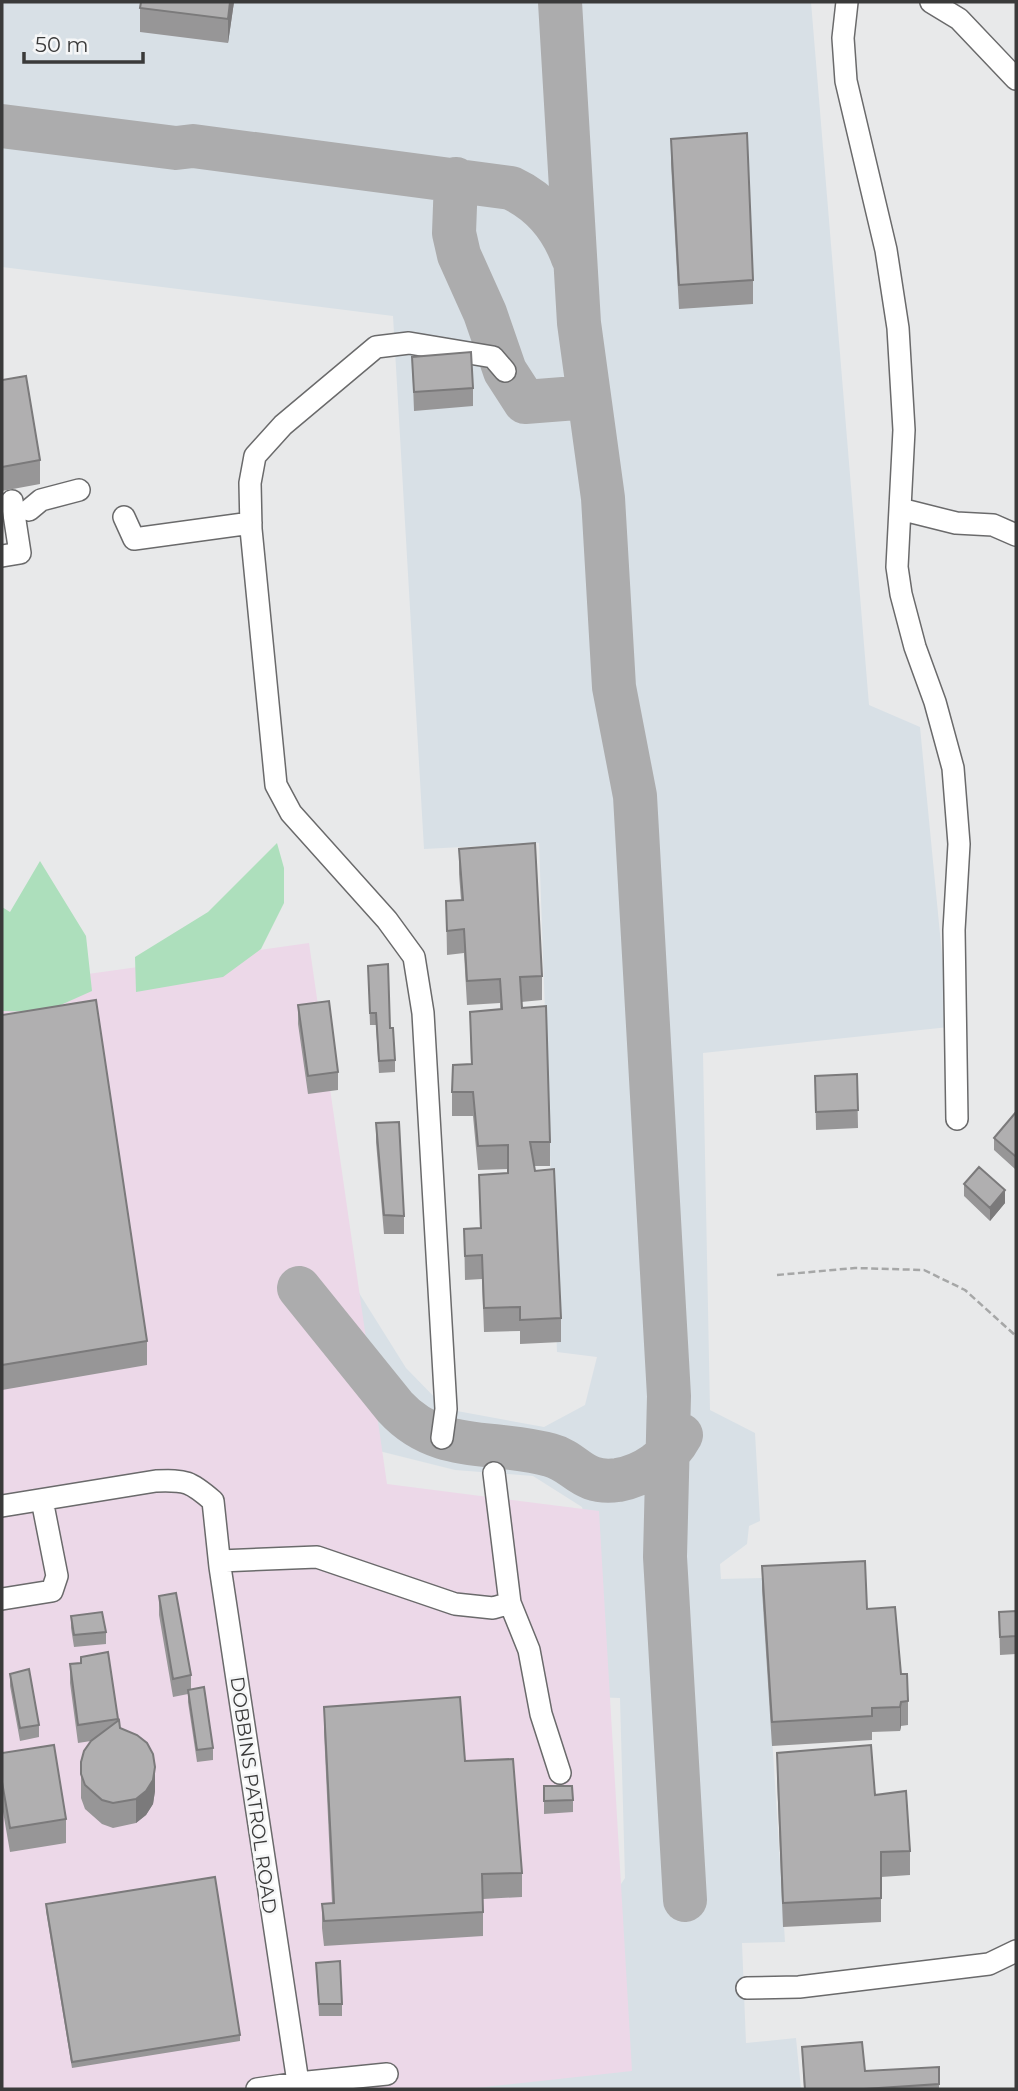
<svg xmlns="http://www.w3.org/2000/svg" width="1018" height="2091" font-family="Montserrat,sans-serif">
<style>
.built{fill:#d8e0e6}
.industrial{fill:#ecd8e8}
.green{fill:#addfbc}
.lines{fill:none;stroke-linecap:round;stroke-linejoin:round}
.taxiway{stroke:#acacad;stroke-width:44}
.minor-casing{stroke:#6a6a6b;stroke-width:24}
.path{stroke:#a6a7a7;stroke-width:2.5;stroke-dasharray:7 3.5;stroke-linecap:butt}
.minor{stroke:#fff;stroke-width:21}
.wall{fill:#979697}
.shaded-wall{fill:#7b7a7b}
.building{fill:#b0afb0;stroke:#7b7a7b;stroke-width:2}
.labels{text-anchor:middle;stroke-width:5;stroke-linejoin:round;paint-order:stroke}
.street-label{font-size:19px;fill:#3a3a3a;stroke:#f5f6f7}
</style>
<rect width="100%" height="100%" fill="#e8e9ea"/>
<path class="built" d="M2,2H811L869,705L920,727L949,1027L703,1053L710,1410L755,1433L760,1521L749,1526L747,1544L720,1564L721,1579L762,1578L785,1942L742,1943L746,2043L796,2038L801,2089H396L597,1920L625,1878L620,1698L562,1696L593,1549L582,1507L533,1476L455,1470L375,1450L334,1253L406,1368L446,1409L544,1427L585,1405L597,1357L557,1352L539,843L424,849L393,316L2,267Z"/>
<path class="industrial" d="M309,943L387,1484L599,1511L632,2071L466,2089H2V986Z"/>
<path class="green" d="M277,843L284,868V903L261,949L223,977L136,992L135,957L208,912Z
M40,861L86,936L92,991L45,1012L2,1011V907L10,912Z"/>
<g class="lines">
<path class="taxiway" d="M560,2L579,323L603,498L614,687L635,796L669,1396L665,1557L685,1900
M2,126L176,148L193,146L511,188C541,202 562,227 573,258
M456,179L454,233L459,255L485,313L505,371L525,402L589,397
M299,1288L395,1407C439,1455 493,1439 550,1455C577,1462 581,1485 618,1480C645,1475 668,1459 681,1435"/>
<defs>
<path id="minor" d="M847,2L843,38L846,81L886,250L898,328L904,430L897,567L901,594L915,647L935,702L953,768L959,844L954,930L957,1119
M931,2L959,19L1016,79
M900,509L956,523L993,525L1016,535
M29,510L41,500L79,490
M124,517L134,539L251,523
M2,556L20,553L12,501
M442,1438L446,1409L423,1013L414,957L387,920L291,813L276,785L251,529L250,483L255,456L283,425L376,347L409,343L493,357L505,371
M494,1473L510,1603L529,1650L541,1714L560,1773
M2,1506L156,1481C186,1480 190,1481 213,1501L220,1567L299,2089
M220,1561L317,1557L455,1604L493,1608L510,1603
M2,1599L52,1591L57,1576L42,1500
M747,1988L799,1987L989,1964L1016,1951
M257,2089L298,2083L387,2074"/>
</defs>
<use href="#minor" class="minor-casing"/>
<path class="path" d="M777,1275L855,1268L924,1270L965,1290L1016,1336"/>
<use href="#minor" class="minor"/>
</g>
<path class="wall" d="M234,2L228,43L140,32V8Z
M671,139L753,280V304L679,309L671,163Z
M412,357L473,388V406L414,411Z
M2,380L40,460V484L2,491Z
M459,849L542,976V1000L521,1002L550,1142V1166H534L561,1318V1342L520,1344V1331L484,1332L482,1279L465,1280L464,1229L480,1228L479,1175L508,1173V1169L478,1170L473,1116H452V1092L471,1064L470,1012L500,1009V1003L467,1005L464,953L447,955L446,901L461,900L459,874Z
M368,966L390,1028L395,1060V1072L379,1073L376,1025H370Z
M298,1005L338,1072V1090L308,1094L298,1024Z
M2,1015L147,1341V1365L2,1390Z
M857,1074L858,1128L816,1130L815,1076Z
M1016,1112L1015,1169L994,1150V1138Z
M376,1123L404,1216V1234H384L376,1142Z
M964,1184L1005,1203L990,1221L964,1196Z
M762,1566L867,1609L901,1674L908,1701V1725L901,1726L900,1731L872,1732V1740L772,1746L762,1590Z
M159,1596L191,1675V1689L213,1748V1760L197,1762L188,1702V1694L173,1697L159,1615Z
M1016,1611V1654L1000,1655L999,1612Z
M71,1616L106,1632V1644L74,1647L71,1628Z
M108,1652L118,1720L120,1728L155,1791L153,1804L146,1815L136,1823L113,1828L102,1824L85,1809L81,1798V1762L91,1741L78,1743L70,1683V1664L81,1663Z
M10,1674L39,1725V1737L20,1741L10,1686Z
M324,1707L465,1761L522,1873V1897L483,1899V1936L324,1946L322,1928V1904L332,1903L324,1731Z
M2,1753L66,1819V1843L10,1852L2,1806Z
M777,1753L875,1795L910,1851V1875L881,1877V1922L783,1927L777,1777Z
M544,1786L573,1800V1812L544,1814Z
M46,1904L240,2035V2041L72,2068L46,1911Z
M316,1963L342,2004V2016H319Z
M802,2047L865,2071L939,2067V2089H804Z"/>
<path class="shaded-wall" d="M230,2H234L228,43V19Z
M1005,1190V1203L990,1221V1208Z
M901,1702V1726L900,1731V1707Z
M155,1767V1791L153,1804L146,1815L136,1823V1799Z"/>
<path class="building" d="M141,2H230L228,19L140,8Z
M747,133L753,280L679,285L671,139Z
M471,352L473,388L414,392L412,357Z
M26,376L40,460L2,467V380Z
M535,843L542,976L520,977L522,1008L546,1006L550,1142H530L535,1171L554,1169L561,1318L520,1320V1307L484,1308L482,1255L465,1256L464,1229L481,1228L479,1175L508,1173V1145L478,1146L473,1092H452L453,1065L472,1064L470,1012L502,1009L500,979L467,981L464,929L447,931L446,901L463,900L459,849Z
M388,964L390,1028H393L395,1060L379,1061L376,1013H370L368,966Z
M96,1000L147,1341L2,1365V1015Z
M329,1001L338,1072L308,1076L298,1005Z
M857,1074L858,1110L816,1112L815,1076Z
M1016,1112V1155L1015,1156L994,1138Z
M399,1122L404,1216L384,1215L376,1123Z
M979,1167L1005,1190L990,1208L964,1184Z
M865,1561L867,1609L895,1607L901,1674H907L908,1701L901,1702L900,1707L872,1708V1716L772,1722L762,1566Z
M176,1593L191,1675L173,1679L159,1596Z
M1016,1611V1636L1000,1637L999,1612Z
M102,1612L106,1632L74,1635L71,1616Z
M108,1652L118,1719L78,1725L70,1664L81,1663V1657Z
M29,1669L39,1725L20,1728L10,1674Z
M204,1687L213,1748L197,1750L188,1690Z
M460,1697L465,1761L513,1759L522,1873L482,1874L483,1912L324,1921L322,1904L334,1903L324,1707Z
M119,1720L120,1728L137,1735L147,1743L153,1754L155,1767L153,1780L146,1791L136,1799L113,1803L102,1800L85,1785L81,1774V1762L84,1751L91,1741Z
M54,1745L66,1819L10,1828L2,1782V1753Z
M871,1745L875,1795L906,1791L910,1851L881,1852V1898L783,1903L777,1753Z
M544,1786H572L573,1800L544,1801Z
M215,1877L240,2035L72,2062L46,1904Z
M340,1961L342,2004H319L316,1963Z
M862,2042L865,2071L939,2067V2084L864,2089H805L802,2047Z"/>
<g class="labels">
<g class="street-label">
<text transform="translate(254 1795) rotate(82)" y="7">DOBBINS PATROL ROAD</text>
</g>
</g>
<rect width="1018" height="2091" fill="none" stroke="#3a3a3a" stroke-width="7"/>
<path d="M24 52v10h119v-10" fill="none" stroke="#3a3a3a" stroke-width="3.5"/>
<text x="35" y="52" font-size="21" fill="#3a3a3a" stroke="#f5f6f7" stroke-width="5" paint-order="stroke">50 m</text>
</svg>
